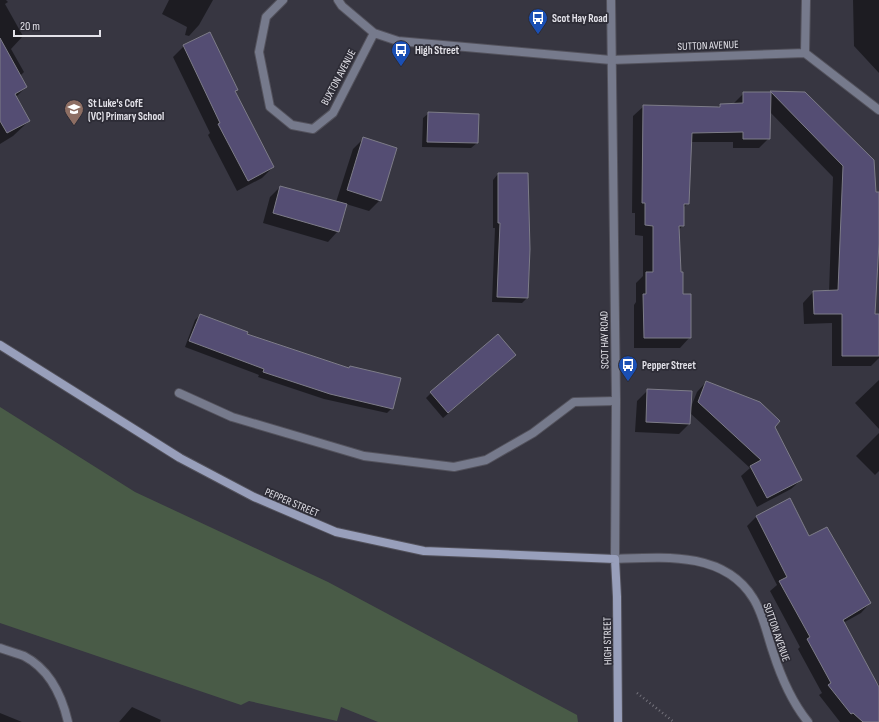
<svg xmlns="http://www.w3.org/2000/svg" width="879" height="722" font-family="'Sofia Sans Condensed',sans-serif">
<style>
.green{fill:#495b47}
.shadow{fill:#0007}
.building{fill:#544d73;stroke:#7d7c88}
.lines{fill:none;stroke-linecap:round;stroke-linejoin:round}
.minor-casing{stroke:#53525c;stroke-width:10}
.tertiary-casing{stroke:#53525c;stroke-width:10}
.secondary-casing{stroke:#53525c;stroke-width:10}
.path{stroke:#75747d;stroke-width:2.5;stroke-dasharray:1 3;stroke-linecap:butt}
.minor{stroke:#767a8c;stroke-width:8}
.tertiary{stroke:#767a8c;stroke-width:8}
.secondary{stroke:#989fbb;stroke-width:8}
.labels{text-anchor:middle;stroke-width:3.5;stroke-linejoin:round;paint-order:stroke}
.poi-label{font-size:11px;font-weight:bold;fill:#e3e2e9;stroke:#2d2c36;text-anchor:start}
.street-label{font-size:11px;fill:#e3e2e9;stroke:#2d2c36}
</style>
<rect width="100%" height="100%" fill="#373641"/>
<path class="green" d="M0,407L135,492L328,582L577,715L578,722H378L341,707L337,721L249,701L241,705L0,623Z"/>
<path class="shadow" d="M0,0H6L8,2L5,4L23,36L11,49L24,72L20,76L26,87L16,97L29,121L13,136L0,144Z
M169,0H213L199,25L189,36L185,35L187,27L162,14Z
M853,0H879V73L854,46Z
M184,46L237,89L234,92L273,167L262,178L237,191L208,135L210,133L173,57Z
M770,92L805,93L875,193H879L874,315H879V358L871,366H832V323L804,324L803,303L813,292H829L833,177L769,111V138L759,148H733V142H690L688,203L683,208V225L678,231L682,295L690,337L680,348H634V305L636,302V283L643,276V236L635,235V213H632L633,116L644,106L716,108L720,105L733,104L744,93Z
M429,113L477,143L471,148L422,147L423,118Z
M363,139L380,200L369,211L346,204L338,231L328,242L263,223L270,197L280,187L336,202L353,149Z
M498,174H527V298L522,303L492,302L495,228H493V180Z
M200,315L392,408L387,413L324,399L258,377L259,375L185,347L195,320Z
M510,360L443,418L426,398L431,393Z
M879,380V429L855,403Z
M706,382L774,427L801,480L791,489L757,507L741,476L750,468L690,413L689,424L679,434L635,432L637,401L648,390L691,407L697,392Z
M879,433V471L875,475L856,456Z
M757,516L809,538L870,603L861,613L843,623L870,674L879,685V722H840L819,695L822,693L798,649L800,647L770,591L777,585L747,526Z
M132,707L161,720L160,722H119Z
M0,713L22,722H0Z"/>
<path class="building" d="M210,32L238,90L235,91L274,167L248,181L218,124L220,123L183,45Z
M0,38L27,87L15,94L30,121L7,133L0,121Z
M770,91L805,92L874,160L876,192H879V243L875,314H879V356H842V314H814L813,291L838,290L843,166Z
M743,92H771L770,139H743V132L692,133L689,204H684V226H679L681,272H683V294H691V338H644L643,294H646V272H653V226L645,225V203H642L643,105L720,107V104L743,103Z
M428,112L479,114L478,143L427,142Z
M363,137L397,148L381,201L347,190Z
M498,173H528L530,249L528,298L497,297L500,223H498Z
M280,186L347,204L339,232L273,213Z
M200,314L248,332L247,334L349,368L350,366L401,378L393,409L330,394L263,372L264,369L189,341Z
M498,334L516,355L448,413L430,392Z
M706,381L760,402L780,421L775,427L802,480L767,498L750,466L761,460L698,402Z
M647,389L692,391L690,424L646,422Z
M790,498L809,536L827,527L871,603L843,620L879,687V722H863L853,713L851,714L828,685L831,683L807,639L810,637L779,581L787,577L756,516Z"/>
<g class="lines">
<defs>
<path id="minor" d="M283,0L266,17L259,52L270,107L292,125L313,129L333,113L374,33
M338,0L342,6L374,33L398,41L611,60L805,53L879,110
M805,53L806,0
M179,393L232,417L364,456L454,467L486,460L533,433L574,402L616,401
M615,559C663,557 724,551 753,598C763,613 767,635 773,652C781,677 791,701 808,722
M0,648C8,651 16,653 24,656C49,669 62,696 68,722"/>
<path id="tertiary" d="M611,0L616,401L615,559"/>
<path id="secondary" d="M0,345L180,458L254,497L336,532L424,551L615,559L617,597L618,722"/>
</defs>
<use href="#minor" class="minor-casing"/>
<use href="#tertiary" class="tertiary-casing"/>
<use href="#secondary" class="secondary-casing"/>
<path class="path" d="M637,693L674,722"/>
<use href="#minor" class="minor"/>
<use href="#tertiary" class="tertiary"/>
<use href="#secondary" class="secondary"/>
</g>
<defs>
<symbol id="bus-pin" viewBox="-11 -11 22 30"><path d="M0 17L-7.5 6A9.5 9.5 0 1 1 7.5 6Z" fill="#1a4fb4" stroke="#2d2c36"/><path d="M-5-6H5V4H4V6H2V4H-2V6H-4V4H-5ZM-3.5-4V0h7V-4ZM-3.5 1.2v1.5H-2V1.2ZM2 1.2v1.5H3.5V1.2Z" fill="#fff"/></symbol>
<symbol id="school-pin" viewBox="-11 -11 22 30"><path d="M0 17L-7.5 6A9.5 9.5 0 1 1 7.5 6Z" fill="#8d6e63" stroke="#2d2c36"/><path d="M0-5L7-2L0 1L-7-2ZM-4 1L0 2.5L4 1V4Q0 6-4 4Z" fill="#fff"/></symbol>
</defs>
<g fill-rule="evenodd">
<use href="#bus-pin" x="527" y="7" width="22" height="30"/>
<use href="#bus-pin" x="390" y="39" width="22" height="30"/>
<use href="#school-pin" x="63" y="98" width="22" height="30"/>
<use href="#bus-pin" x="617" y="354" width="22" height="30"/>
</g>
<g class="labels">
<g class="poi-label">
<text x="552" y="22">Scot Hay Road</text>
<text x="415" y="54">High Street</text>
<text x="88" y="107">St Luke's CofE<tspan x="88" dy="13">(VC) Primary School</tspan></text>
<text x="642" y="369">Pepper Street</text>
</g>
<g class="street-label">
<text transform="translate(708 45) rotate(-2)" y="4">SUTTON AVENUE</text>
<text transform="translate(338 77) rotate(-62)" y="4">BUXTON AVENUE</text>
<text transform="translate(604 340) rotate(-91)" y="4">SCOT HAY ROAD</text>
<text transform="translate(292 502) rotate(23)" y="4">PEPPER STREET</text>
<text transform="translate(777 632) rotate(71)" y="4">SUTTON AVENUE</text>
<text transform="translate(607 641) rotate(-91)" y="4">HIGH STREET</text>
</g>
</g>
<path d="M14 30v6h86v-6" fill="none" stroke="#e3e2e9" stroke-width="2"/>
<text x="20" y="30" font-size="12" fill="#e3e2e9" stroke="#2d2c36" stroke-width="3" paint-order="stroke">20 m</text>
</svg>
